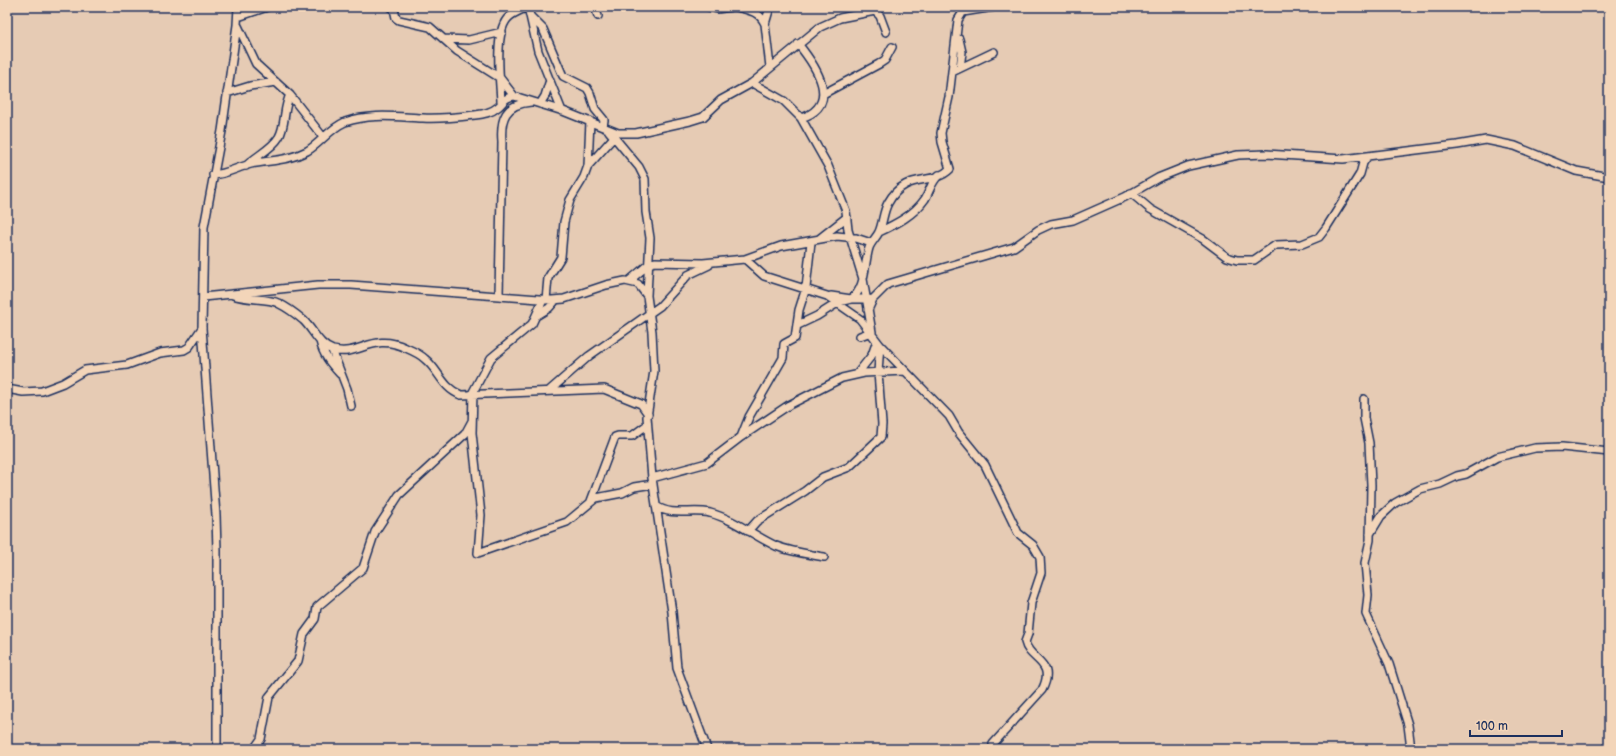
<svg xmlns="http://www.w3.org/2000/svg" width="1616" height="756" font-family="'Balsamiq Sans',sans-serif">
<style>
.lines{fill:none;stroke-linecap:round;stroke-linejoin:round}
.minor-casing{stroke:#1b2f5e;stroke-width:10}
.minor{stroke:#f3d5b9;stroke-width:7}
</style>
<rect width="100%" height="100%" fill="#e6cbb4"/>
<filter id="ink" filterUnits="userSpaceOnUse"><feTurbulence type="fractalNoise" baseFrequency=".025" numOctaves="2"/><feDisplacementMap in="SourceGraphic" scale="8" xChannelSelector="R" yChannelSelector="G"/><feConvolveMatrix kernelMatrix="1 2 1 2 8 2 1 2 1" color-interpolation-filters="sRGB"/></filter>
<g filter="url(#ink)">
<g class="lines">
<defs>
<path id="minor" d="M391,7L394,9L396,18L399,20L430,27L457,51L500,78L514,96
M528,7L538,51L562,111
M595,7L598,16
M709,7L717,9L731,7
M736,7C749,10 759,11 765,24L770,67
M530,16L543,29L563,76L587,88L590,93L595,109L604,120L603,127
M238,17L267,7
M765,24L770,7
M238,26L256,64L290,95L323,137
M444,39L469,40L502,32
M959,39L962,52L960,68
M798,44C816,66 842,105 801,118
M952,72L994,52
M752,83L784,101L801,118L828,166L846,211L848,230L863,279L872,332
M227,93L250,86L276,82
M823,94L879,64L885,60L892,47
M501,101C500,82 494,35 507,19C512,13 521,10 528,7
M540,104L545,96L549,83
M609,131L639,167L645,179L646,212L650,238L647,295
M246,166C256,156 272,149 279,137C286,125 283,108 290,95
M588,166L614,137
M213,175C227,174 238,167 251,164C270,160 288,161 307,151C321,143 329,129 345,122C371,113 397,117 423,118C440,119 458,117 475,115C483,114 491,113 498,107C504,102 505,97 514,96L563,111L618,133H636L690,121L703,117L721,100L752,83L820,27L840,18L875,11L880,16L886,32
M1131,193L1150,209L1203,239L1227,257L1237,260H1254L1276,245L1302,244L1319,237L1326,228L1360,174L1363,163L1367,157
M879,232C896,224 914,215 925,199C930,191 931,182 939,175
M819,239L847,217
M745,259L781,246L837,236L856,238L871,243
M629,281L649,264L655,262L703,263L745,259L764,276L827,296L860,319L880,345L949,416L959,433L985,465L1018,533L1033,545L1040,557L1041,573L1031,603L1028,634L1025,642C1029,661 1057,661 1042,690L993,744
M233,295C246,300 269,298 278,303C286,307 296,314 303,320C313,329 319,346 333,350C360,357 372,332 406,348C413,351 420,354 425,359C439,370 442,388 461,395L604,389L641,404L648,414
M499,295L502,142C500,119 505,104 531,102
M831,296L851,299C866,289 864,264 869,248C871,242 876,238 879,232C883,223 883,212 888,203C906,170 932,187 950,169L942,142L941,133L949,97L958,20L963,12L994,7
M203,297L318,285H351L552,300L564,299L606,285L625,281L638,284L647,296L652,332L654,371L647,417L652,478L672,612L677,668L707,749
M546,300L548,278L561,257L564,222L570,200L584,177L588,166L590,121
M868,310L873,299L888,284L1014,247L1038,230L1051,224L1073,220L1125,197L1158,178L1188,166L1238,155L1267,154L1343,159L1457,145L1486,140L1515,146L1576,171L1609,177
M536,316L549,308L556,300
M798,325L817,316L839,302L851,299H869
M860,336L871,332
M320,341C323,355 331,364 340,374
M332,350L347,389L351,406
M857,374L872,355L877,341
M7,389L23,392L42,391L63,383L85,370L127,365L160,353L184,350L189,347L202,328
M550,390L589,356L660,306L688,275L709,265
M1364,399V418L1369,443L1371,485L1370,540L1365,563L1368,595L1366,614L1389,664L1408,725L1411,749
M741,437L749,417L783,358L784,344L795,338L799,310L806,288L811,242
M652,478L707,463L741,437L789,405L842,378L864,373L904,371
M591,501L615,437L618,436H632L647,425
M656,506C672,517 692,509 710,513C734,519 754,536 776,546C791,552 809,554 824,557
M748,531L757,521L805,491L823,477L849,467L881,437L882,424L878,372L880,345
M1370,534L1381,516L1395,503L1420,489L1440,484L1457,476L1466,474L1497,457L1535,448L1562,447L1609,452
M478,553L481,515L472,433L473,392L491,358L532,324L543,300
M478,553L567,522L596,498L622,493L634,487L653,484
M217,749V551L216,515L202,328L204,227L222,131L237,25L238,7
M254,749L261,739L269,697L298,661L304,634L315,619L317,607L363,568L375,532L399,495L465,434L472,421"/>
</defs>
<use href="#minor" class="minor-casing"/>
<use href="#minor" class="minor"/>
</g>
</g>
<rect width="1616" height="756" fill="none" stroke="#f3d5b9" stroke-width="24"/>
<rect x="12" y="12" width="1592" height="732" fill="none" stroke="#1b2f5e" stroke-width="1.5" filter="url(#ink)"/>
<path d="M1470 730v6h92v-6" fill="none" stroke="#1b2f5e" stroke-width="2"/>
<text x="1476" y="730" font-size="12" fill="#1b2f5e" stroke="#f3d5b9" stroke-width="3" paint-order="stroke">100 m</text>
</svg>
